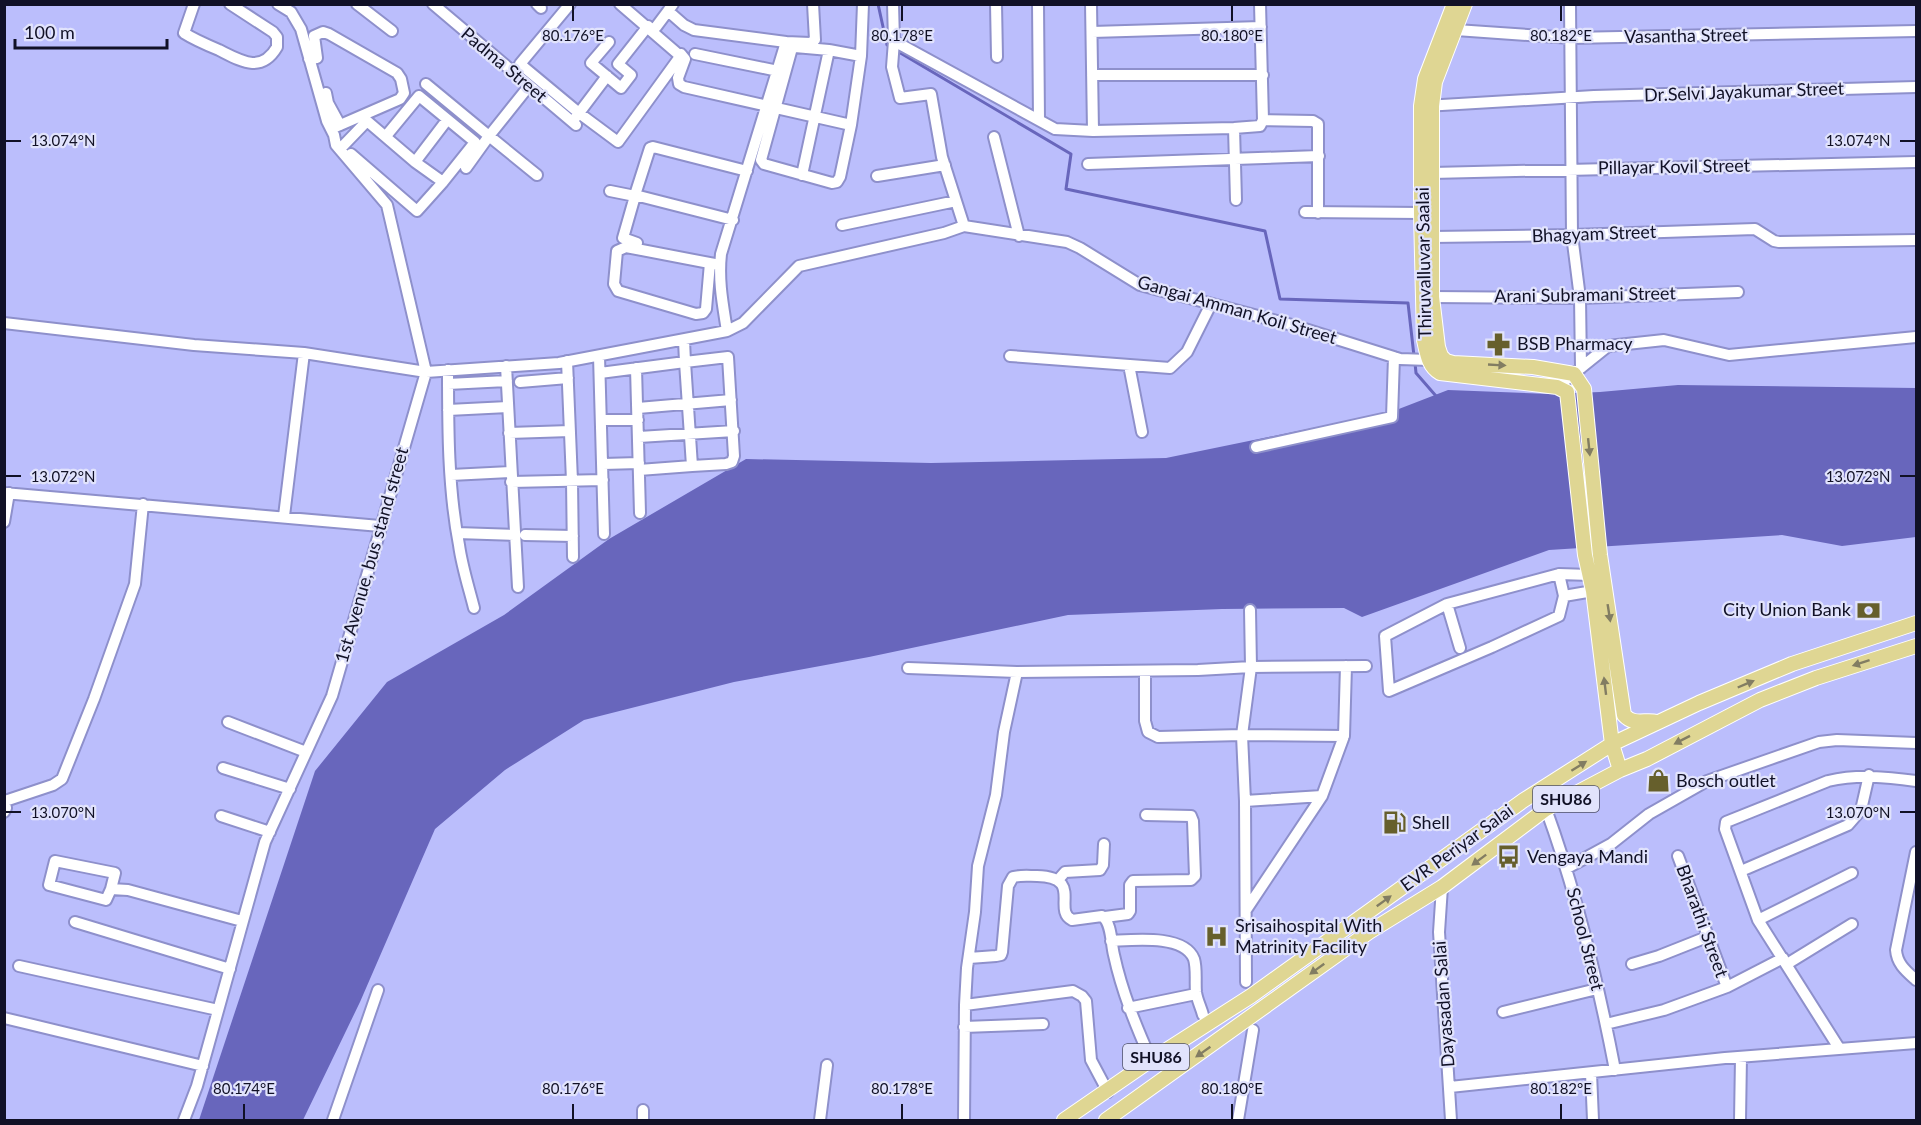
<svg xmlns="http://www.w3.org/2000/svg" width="1921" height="1125" font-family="Lato,sans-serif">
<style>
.water{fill:#6866bc}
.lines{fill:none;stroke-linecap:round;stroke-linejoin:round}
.stream{stroke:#6866bc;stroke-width:3}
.minor-casing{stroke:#8e90cb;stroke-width:14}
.major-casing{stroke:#fff;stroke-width:16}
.minor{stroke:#fff;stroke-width:10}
.major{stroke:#dfd693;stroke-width:14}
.oneway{fill:#827d62}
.ticks{fill:none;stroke:#111126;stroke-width:2}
.labels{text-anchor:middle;stroke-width:4.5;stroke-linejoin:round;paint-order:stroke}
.shield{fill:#e1e3fc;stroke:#4f5066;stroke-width:1.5}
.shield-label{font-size:16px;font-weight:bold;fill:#111126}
.street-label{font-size:18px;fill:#111126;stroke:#e1e3fc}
.poi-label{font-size:18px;fill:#111126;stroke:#e1e3fc;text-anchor:start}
.ticks-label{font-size:15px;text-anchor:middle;fill:#111126;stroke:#e1e3fc;stroke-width:4.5;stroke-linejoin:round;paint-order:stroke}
</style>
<rect width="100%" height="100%" fill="#bbbefc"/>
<path class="water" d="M1678,385L1916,388V537L1842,546L1782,535L1549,550L1362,617L1344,608L1222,609L1068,615L869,657L734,682L584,720L505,770L435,829L360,1002L303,1120H199L315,771L387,682L504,615L609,539L746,459L931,463L1166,458L1391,412L1448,390L1549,394L1600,392Z"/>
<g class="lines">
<path class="stream" d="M878,4L887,45L891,47
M897,51L1071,154L1066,189L1265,231L1280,299L1408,303L1414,356
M1415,363L1416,373L1436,396"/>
<defs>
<path id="minor" d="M194,4L184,33C195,40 207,45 219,50C241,61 261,74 277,47V37L273,32L230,4
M357,4L392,31
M433,4L576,125
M537,4L541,8
M570,4L520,64L579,113L618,142L679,58L678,54L620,4
M673,4L668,11L684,25L694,30L786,42
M893,4L894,41L1055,129L1093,131L1234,128L1260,126L1263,120L1260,4
M996,4L997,57
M1038,4L1039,120
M1091,4L1093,131
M1570,4L1572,235L1580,298L1581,368
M656,27L668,11
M1456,30L1571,38L1916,31
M1092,32L1261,27
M894,41L892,67L900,98L931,94L942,157L964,226
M609,42L591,63L621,88L631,75L618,64L648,26
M795,47L829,50L861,56L851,125L840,177L837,182L832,183L764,164L761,160L792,48Z
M681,54L685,59L678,78L679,84L684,87L851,125
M695,54L778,71
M861,56L863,4
M309,59L317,58L314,36L323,32L329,34L397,73L401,79L404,93L400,99L331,129
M1092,75H1263
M426,84L489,136L529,86
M326,93L328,103L340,125
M1425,106L1594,96L1916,87
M576,117L607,76
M1263,120L1313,121L1318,124V213
M1234,128L1236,200
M386,136L419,96L475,142L443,182
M994,137L1019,236
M340,149L367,121L415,162L443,182L417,211L351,154
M415,162L447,120
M1088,164L1319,156
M466,168L489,136L537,175
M1432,173L1916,162
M802,175L829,50
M877,176L945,165
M610,191L635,196L623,238L637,243
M1305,212L1421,213
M733,220L635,195L650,148L653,147L747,171
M842,225L956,201
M1432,237L1572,235L1755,229L1774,241L1779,242L1916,240
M710,263L706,309L703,313L696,314L618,291L614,284L617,251L626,247L720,265
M1432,297L1580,298L1738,292
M4,323L194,345L304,353L426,372L559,363L727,331L743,323L799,266L944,233L964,226L1067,242L1080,248L1140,285L1292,325L1400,359L1429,360L1434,358
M727,331C723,305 718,281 721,254L786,42L810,43L815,40L813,4
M599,356L604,534
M1010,356L1170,368L1187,352L1211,304
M567,361L572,481L573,557
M1129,365L1142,432
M506,366L518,587
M636,368L640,513
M448,370C448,428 448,488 459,545C462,567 469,588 474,608
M600,373L685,362L692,466L726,464L732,462L734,456L728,357L685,362L684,340
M520,382L568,378
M448,384L507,381
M1557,387L1608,346L1664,340L1729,355L1916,337
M638,408L731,400
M448,410L508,407
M602,420H638
M509,433L570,431
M639,437L734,431
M1256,447L1392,417L1394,357
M603,464L639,463
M639,470L692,466
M451,475L511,472
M511,482L603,480
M4,493L380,526
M284,516L304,353
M4,522L9,493
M457,533L514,535
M525,535L573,536
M1559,574L1564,596
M1590,575L1559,574L1447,604L1385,636L1389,691L1492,647L1559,616L1564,596L1593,591
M1447,604L1460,648
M908,668L1017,672L1198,670L1251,667L1366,666
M1145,671V721L1148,732L1158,737L1242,735L1344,736
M228,722L306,752
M223,768L290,789
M4,800L6,808L4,812
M5,801L53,785L62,779L94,699L135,584L143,504
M1245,801L1322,796
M1546,809C1577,894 1598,982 1615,1070
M221,816L270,832
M1916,852L1896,950C1897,964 1906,971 1916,980
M1678,856L1727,987
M1567,868L1611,844L1649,814L1707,781L1819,742L1837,740L1916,743
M1741,871L1848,825L1861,810L1869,775
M1058,880L1065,872L1100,870L1103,865L1104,844
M1442,887L1439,932L1451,1120
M111,889L115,873L55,861L49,885L106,900L111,889L128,890L242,921
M1246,910L1322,796L1344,736L1346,666
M1105,917L1128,914L1130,911V885L1133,881L1191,880L1195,876L1193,821L1191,816L1146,815
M1758,920L1852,873
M75,922L230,969
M1111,941C1133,940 1184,934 1194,959C1197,969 1195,982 1196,992C1197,1000 1201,1007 1203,1015
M969,958L996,956L1001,955L1002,952L1008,886L1013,877C1021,875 1029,876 1037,876C1084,877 1052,910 1072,920L1102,916C1112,923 1111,944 1114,955C1122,992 1136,1026 1151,1060
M1632,964L1659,956L1707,937
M1787,964L1852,924
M19,966L218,1010
M1246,982L1245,801L1242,735L1251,667L1250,610
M965,1005L1073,991L1082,996L1086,1001L1091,1060L1108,1092
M1128,1008L1196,994
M1503,1012L1597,989
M4,1018L203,1066
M1606,1024L1664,1010L1727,987L1783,958
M964,1027L1043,1024
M1839,1048L1758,920L1725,829L1726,822L1828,781C1858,774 1886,777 1916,781
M1591,1073L1593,1120
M1450,1087L1725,1058L1916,1043
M184,1120L197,1086L265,842L332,696L426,372L387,205L336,145L334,135L327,121L301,29L291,12L278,4
M333,1120L378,990
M643,1120V1110
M820,1120L827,1065
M964,1120L965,1005L967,968L975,912L978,866L996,795L1004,732L1017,672
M1238,1120L1253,1030
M1740,1120L1741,1057"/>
<path id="major" d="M1454,4L1425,79L1421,106V213L1424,340C1427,353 1428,366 1440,373L1557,387L1567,392L1585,555L1593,591L1612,744L1620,770
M1465,4L1435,82L1432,106V297L1438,347L1441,356L1446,361L1453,363L1533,367L1574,374L1584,389L1600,555L1624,715C1634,726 1645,719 1657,722
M1064,1120L1151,1060L1251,996L1524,800L1612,744L1699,703L1792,664L1916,623
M1106,1120L1369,932L1442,887L1546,809L1620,770L1647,759L1760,700L1816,678L1916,646"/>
</defs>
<use href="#minor" class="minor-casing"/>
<use href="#major" class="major-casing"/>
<use href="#minor" class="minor"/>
<use href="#major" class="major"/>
</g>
<defs><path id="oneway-solid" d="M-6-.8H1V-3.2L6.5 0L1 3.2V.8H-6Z" transform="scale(1.5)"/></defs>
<g class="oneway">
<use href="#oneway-solid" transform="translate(1497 365) rotate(3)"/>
<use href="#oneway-solid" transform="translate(1589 447) rotate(84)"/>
<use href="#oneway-solid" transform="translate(1609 613) rotate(81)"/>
<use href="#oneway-solid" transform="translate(1861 663) rotate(162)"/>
<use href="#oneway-solid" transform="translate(1746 684) rotate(-23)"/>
<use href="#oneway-solid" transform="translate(1605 686) rotate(-97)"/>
<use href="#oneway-solid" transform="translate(1682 740) rotate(153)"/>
<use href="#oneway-solid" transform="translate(1579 766) rotate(-32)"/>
<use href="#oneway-solid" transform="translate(1479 860) rotate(143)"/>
<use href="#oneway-solid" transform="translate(1384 901) rotate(-36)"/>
<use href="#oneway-solid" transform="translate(1317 969) rotate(144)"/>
<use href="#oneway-solid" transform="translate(1203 1052) rotate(145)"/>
</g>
<path class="ticks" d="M573,6V21M902,6V21M1232,6V21M1561,6V21M6,141H21M1900,141H1915M6,476H21M1900,476H1915M6,812H21M1900,812H1915M244,1104V1119M573,1104V1119M902,1104V1119M1232,1104V1119M1561,1104V1119"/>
<defs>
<symbol id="pharmacy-bare" viewBox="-9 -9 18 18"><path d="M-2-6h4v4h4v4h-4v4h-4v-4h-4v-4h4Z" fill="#665f2c" stroke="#e1e3fc" stroke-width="2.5" paint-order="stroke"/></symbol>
<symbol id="bank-bare" viewBox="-9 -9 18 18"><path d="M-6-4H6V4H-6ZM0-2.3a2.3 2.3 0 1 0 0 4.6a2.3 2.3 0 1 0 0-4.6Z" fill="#665f2c" stroke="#e1e3fc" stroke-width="2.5" paint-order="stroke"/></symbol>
<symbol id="shop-bare" viewBox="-9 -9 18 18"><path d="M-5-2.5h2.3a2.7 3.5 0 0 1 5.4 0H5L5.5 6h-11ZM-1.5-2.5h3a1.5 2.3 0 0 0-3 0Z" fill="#665f2c" stroke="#e1e3fc" stroke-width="2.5" paint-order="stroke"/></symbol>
<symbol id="fuel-bare" viewBox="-9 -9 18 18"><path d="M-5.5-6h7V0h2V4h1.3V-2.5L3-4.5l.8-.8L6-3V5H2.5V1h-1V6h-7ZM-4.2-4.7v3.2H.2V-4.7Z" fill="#665f2c" stroke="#e1e3fc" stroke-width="2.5" paint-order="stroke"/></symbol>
<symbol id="bus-bare" viewBox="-9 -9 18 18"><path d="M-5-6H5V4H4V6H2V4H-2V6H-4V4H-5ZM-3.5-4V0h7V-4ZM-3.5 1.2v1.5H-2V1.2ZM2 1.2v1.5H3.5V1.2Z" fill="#665f2c" stroke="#e1e3fc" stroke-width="2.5" paint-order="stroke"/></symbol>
<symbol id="hospital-bare" viewBox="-9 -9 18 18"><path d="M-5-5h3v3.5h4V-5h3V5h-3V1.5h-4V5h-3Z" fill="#665f2c" stroke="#e1e3fc" stroke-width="2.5" paint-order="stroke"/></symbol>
</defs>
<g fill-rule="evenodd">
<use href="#pharmacy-bare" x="1482" y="328" width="33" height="33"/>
<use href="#bank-bare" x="1852" y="594" width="33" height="33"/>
<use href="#shop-bare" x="1642" y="764" width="33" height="33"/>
<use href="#fuel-bare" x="1378" y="806" width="33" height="33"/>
<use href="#bus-bare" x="1492" y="840" width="33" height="33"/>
<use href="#hospital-bare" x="1200" y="920" width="33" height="33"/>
</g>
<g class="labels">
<g class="shield">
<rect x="1533" y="786" width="66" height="26" rx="4.5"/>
<rect x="1123" y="1044" width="66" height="26" rx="4.5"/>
</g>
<g class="shield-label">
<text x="1566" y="805">SHU86</text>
<text x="1156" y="1063">SHU86</text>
</g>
<g class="street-label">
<text transform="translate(1686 36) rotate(-1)" y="6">Vasantha Street</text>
<text transform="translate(504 65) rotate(40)" y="6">Padma Street</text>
<text transform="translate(1744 92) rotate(-2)" y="6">Dr.Selvi Jayakumar Street</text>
<text transform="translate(1674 167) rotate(-1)" y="6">Pillayar Kovil Street</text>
<text transform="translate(1594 234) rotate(-2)" y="6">Bhagyam Street</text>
<text transform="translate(1424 263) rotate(-91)" y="6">Thiruvalluvar Saalai</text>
<text transform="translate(1585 295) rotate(-1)" y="6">Arani Subramani Street</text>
<text transform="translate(1237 310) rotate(16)" y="6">Gangai Amman Koil Street</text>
<text transform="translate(372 555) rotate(-74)" y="6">1st Avenue, bus stand street</text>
<text transform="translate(1457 848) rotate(-36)" y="6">EVR Periyar Salai</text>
<text transform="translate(1702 921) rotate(70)" y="6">Bharathi Street</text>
<text transform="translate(1585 939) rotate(76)" y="6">School Street</text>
<text transform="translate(1444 1004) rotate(-94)" y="6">Dayasadan Salai</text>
</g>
<g class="poi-label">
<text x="1517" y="350">BSB Pharmacy</text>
<text x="1851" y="616" text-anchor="end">City Union Bank</text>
<text x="1676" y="787">Bosch outlet</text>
<text x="1412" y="829">Shell</text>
<text x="1527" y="863">Vengaya Mandi</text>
<text x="1235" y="932">Srisaihospital With<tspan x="1235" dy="21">Matrinity Facility</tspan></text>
</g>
</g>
<g class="ticks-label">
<text x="573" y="41">80.176°E</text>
<text x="902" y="41">80.178°E</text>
<text x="1232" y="41">80.180°E</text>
<text x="1561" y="41">80.182°E</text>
<text x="63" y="146">13.074°N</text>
<text x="1858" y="146">13.074°N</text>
<text x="63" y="482">13.072°N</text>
<text x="1858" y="482">13.072°N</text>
<text x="63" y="818">13.070°N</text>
<text x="1858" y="818">13.070°N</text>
<text x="244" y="1094">80.174°E</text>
<text x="573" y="1094">80.176°E</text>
<text x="902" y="1094">80.178°E</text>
<text x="1232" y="1094">80.180°E</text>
<text x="1561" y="1094">80.182°E</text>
</g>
<rect width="1921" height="1125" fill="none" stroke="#111126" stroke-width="12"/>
<path d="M15 39v9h152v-9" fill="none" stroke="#111126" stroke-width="3"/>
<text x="24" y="39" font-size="18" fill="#111126" stroke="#e1e3fc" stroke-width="4.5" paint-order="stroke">100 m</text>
</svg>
